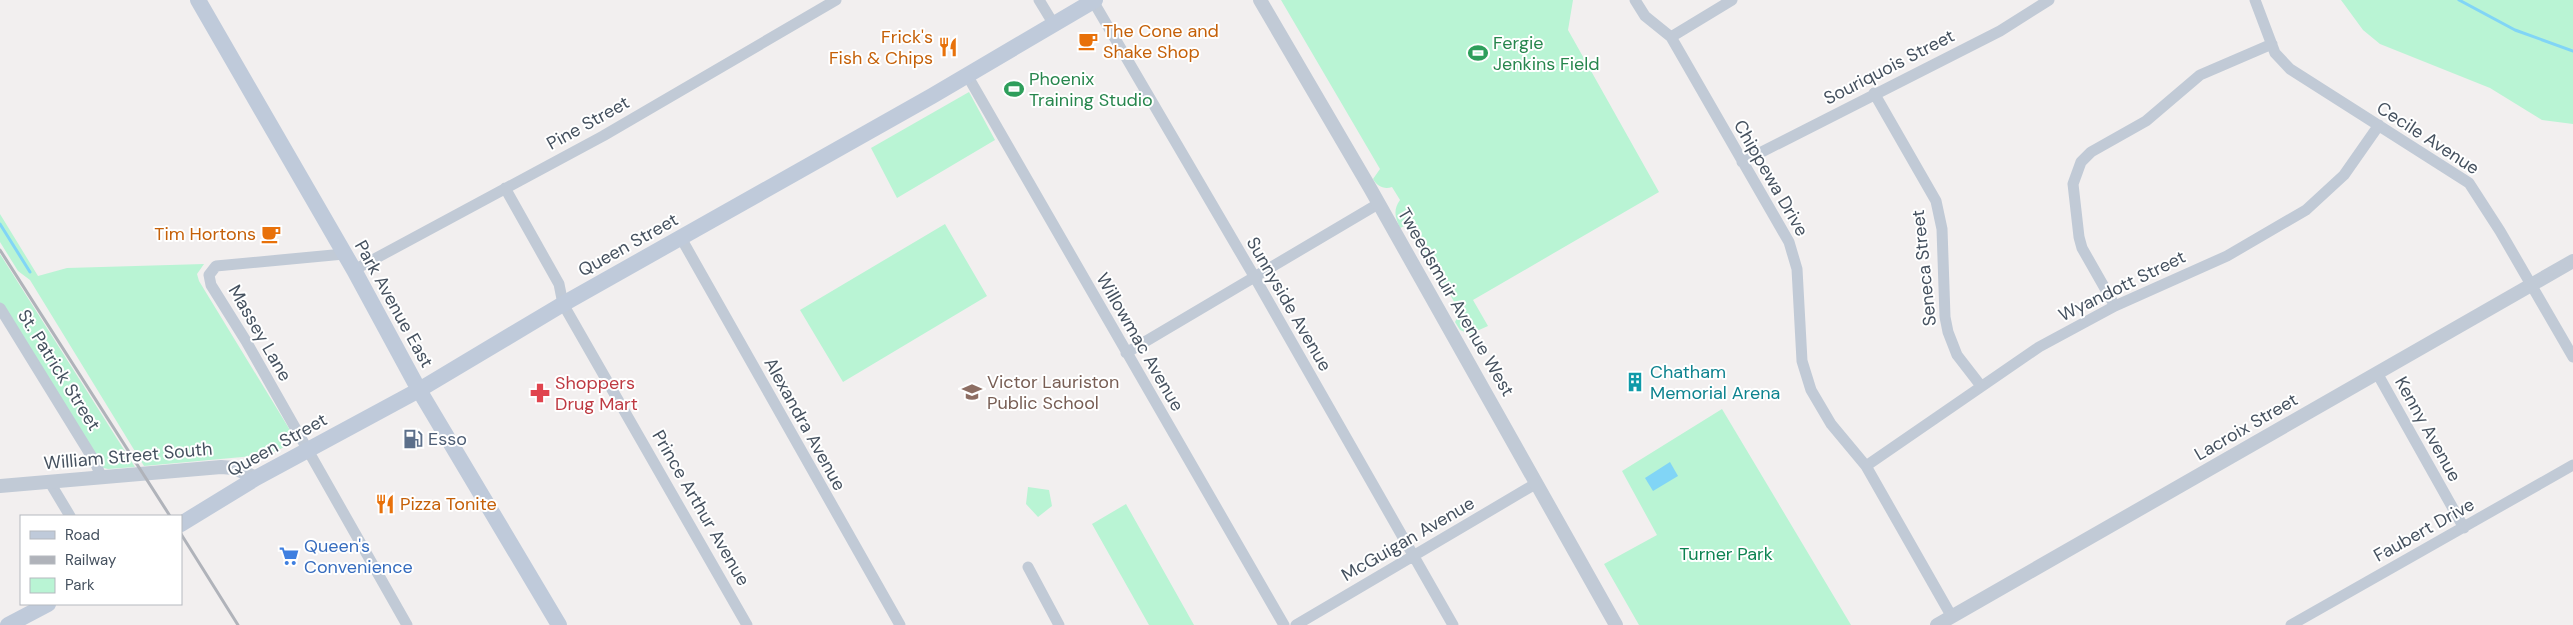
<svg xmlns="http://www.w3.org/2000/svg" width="2573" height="625" font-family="'DM Sans',sans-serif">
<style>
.green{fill:#b9f4d4}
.water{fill:#81d5f6}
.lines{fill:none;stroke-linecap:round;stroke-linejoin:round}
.stream{stroke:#81d5f6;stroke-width:3}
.minor{stroke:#c1cad6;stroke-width:11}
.tertiary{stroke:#c1cad6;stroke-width:14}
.secondary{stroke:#bfcada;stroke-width:16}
.rail{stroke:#b0b3ba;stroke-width:3}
.labels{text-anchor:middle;stroke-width:4;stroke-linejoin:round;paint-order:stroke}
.food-label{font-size:18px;fill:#c56008;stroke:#fff;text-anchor:start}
.leisure-label{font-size:18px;fill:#27864d;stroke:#fff;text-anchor:start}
.street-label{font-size:18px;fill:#45515f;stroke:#fff}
.culture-label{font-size:18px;fill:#0d838f;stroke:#fff;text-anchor:start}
.education-label{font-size:18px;fill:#785e54;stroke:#fff;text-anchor:start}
.health-label{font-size:18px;fill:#be3a42;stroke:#fff;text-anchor:start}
.service-label{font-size:18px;fill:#4e5e75;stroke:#fff;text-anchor:start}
.shop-label{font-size:18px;fill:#366cbe;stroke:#fff;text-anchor:start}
.park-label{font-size:18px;fill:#0c8351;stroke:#fff}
</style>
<rect width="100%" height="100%" fill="#f2efef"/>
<path class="green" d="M1281,0H1573L1568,30L1659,192L1473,300L1488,326L1470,334L1460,330L1455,322L1460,312L1409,224L1400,228C1395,217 1393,210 1400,200L1392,187C1384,190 1377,186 1373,179L1380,169Z
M2341,0H2573V124L2542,120L2490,88L2380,44L2363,30Z
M969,92L995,140L897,198L871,148Z
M0,214L38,276L67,268L204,264L197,274L199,281L293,435C289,448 275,452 263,455L144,466L30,280L18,271L0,242Z
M945,224L987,296L843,382L800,310Z
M0,254L135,467L108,469L100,467L0,312Z
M1722,409L1851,625H1639L1604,564L1657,535L1622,471Z
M1028,487L1049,490L1052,506L1038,517L1026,504Z
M1126,504L1194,625H1149L1092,524Z"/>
<path class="water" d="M1670,462L1678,476L1653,491L1645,478Z"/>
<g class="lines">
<path class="stream" d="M2459,0L2515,30L2573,51
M0,224L30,272"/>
<path class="minor" d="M1039,0L1053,23
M1635,0L1645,16L1671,37L1789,242L1797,269L1802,361L1811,390L1831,424L1866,466L1952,617
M2255,0L2275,53L2290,69L2469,183L2500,231L2573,357
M1093,1L1254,276L1453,625
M1671,37L1732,0
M967,75L1284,625
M1874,93L1936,201L1942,229L1945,317L1948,332L1957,355L1981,386
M1742,162L2000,31L2049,0
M505,188L559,284L563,304L747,625
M681,238L900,625
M344,254L216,266L209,275L211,285L246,341L407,625
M354,270L603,136L836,0
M2115,306L2082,248L2079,237L2073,184L2081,162L2091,152L2146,121L2200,75L2272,44
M0,308L95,462L101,476
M1126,353L1378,204
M2377,373L2464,528
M1866,466L2039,347L2115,306L2227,256L2306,210L2344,175L2379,125
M49,481L70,516
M1028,567L1059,625
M1296,625L1537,483
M2291,625L2573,465"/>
<path class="tertiary" d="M1260,0L1370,188L1616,625
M0,486L221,467L234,468L256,478
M1937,625L2573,261"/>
<path class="secondary" d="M198,0L354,270L419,390L559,625
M181,524L256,478L419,390L563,304L932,96L1095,0
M8,625L48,604"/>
<path class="rail" d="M0,250L170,516
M181,534L238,625"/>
</g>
<defs>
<symbol id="cafe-bare" viewBox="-9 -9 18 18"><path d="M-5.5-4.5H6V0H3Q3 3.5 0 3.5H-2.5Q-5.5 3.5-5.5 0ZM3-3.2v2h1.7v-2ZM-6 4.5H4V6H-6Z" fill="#e8710a" stroke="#fff" stroke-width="2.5" paint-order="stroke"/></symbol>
<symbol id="restaurant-bare" viewBox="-9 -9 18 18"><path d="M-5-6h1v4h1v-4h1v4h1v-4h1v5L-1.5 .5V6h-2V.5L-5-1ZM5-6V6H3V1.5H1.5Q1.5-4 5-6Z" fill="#e8710a" stroke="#fff" stroke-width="2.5" paint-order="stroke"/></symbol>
<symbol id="stadium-bare" viewBox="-9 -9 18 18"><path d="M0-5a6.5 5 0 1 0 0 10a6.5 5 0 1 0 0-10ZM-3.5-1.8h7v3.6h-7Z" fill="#2e9e5b" stroke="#fff" stroke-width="2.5" paint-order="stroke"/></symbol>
<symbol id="building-bare" viewBox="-9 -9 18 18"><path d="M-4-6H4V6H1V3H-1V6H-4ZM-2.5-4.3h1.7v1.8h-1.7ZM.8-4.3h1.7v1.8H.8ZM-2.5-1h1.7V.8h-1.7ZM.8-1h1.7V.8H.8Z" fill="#0f9aa8" stroke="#fff" stroke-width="2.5" paint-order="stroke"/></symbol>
<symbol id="school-bare" viewBox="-9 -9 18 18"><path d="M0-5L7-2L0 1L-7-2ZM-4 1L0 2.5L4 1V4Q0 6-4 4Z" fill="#8d6e63" stroke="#fff" stroke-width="2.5" paint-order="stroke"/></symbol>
<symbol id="pharmacy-bare" viewBox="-9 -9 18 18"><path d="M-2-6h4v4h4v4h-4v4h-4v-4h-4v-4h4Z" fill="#e0444e" stroke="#fff" stroke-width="2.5" paint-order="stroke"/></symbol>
<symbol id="fuel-bare" viewBox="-9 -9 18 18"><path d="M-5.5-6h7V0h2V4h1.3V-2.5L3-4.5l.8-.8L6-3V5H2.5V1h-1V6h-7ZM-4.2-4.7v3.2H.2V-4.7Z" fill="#5c6f8a" stroke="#fff" stroke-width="2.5" paint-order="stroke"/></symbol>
<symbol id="supermarket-bare" viewBox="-9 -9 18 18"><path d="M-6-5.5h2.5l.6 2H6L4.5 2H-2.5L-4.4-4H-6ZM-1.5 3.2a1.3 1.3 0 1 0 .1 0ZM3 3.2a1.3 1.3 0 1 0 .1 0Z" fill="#3f7fe0" stroke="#fff" stroke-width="2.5" paint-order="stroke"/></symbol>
</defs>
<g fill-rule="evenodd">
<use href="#cafe-bare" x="1074" y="27" width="28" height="28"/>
<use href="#restaurant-bare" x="934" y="33" width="28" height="28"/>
<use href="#stadium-bare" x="1464" y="39" width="28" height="28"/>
<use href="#stadium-bare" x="1000" y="75" width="28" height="28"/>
<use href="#cafe-bare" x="257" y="220" width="28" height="28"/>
<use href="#building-bare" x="1621" y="368" width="28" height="28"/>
<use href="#school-bare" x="958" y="378" width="28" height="28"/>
<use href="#pharmacy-bare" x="526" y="379" width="28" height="28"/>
<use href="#fuel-bare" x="399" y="425" width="28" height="28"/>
<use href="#restaurant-bare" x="371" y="490" width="28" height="28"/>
<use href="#supermarket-bare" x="275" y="542" width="28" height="28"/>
</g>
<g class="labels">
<g class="food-label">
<text x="1103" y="37">The Cone and<tspan x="1103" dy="21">Shake Shop</tspan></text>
<text x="933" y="43" text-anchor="end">Frick's<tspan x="933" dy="21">Fish &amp; Chips</tspan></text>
<text x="256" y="240" text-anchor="end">Tim Hortons</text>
<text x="400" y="510">Pizza Tonite</text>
</g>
<g class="leisure-label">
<text x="1493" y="49">Fergie<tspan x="1493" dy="21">Jenkins Field</tspan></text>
<text x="1029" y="85">Phoenix<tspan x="1029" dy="21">Training Studio</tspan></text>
</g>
<g class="street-label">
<text transform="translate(1889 67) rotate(-27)" y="6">Souriquois Street</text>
<text transform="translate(588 123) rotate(-29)" y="6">Pine Street</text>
<text transform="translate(2428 138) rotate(33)" y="6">Cecile Avenue</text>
<text transform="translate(1771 178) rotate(60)" y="6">Chippewa Drive</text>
<text transform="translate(628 245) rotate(-29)" y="6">Queen Street</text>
<text transform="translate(1924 268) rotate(-96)" y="6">Seneca Street</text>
<text transform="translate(2122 286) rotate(-26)" y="6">Wyandott Street</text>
<text transform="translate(1456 302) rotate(60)" y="6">Tweedsmuir Avenue West</text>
<text transform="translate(394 304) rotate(61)" y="6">Park Avenue East</text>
<text transform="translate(1289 304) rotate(60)" y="6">Sunnyside Avenue</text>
<text transform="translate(260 333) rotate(60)" y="6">Massey Lane</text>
<text transform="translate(1140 342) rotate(60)" y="6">Willowmac Avenue</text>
<text transform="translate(59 370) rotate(58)" y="6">St. Patrick Street</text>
<text transform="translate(805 424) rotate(61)" y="6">Alexandra Avenue</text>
<text transform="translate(2246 427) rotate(-30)" y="6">Lacroix Street</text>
<text transform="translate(2428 429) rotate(61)" y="6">Kenny Avenue</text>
<text transform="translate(277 445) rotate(-29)" y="6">Queen Street</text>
<text transform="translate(128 456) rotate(-5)" y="6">William Street South</text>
<text transform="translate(701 508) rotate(60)" y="6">Prince Arthur Avenue</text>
<text transform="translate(2424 530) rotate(-29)" y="6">Faubert Drive</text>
<text transform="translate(1408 539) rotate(-30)" y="6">McGuigan Avenue</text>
</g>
<g class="culture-label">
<text x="1650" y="378">Chatham<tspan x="1650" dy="21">Memorial Arena</tspan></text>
</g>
<g class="education-label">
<text x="987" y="388">Victor Lauriston<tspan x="987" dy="21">Public School</tspan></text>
</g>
<g class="health-label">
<text x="555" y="389">Shoppers<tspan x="555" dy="21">Drug Mart</tspan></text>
</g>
<g class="service-label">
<text x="428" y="445">Esso</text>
</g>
<g class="shop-label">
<text x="304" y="552">Queen's<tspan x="304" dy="21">Convenience</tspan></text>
</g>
<g class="park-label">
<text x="1726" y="560">Turner Park</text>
</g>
</g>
<rect x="20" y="515" width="162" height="90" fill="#ffffff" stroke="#b5b9bf"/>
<rect x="30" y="531" width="25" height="8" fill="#bfcada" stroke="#b5b9bf"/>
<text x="65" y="540" font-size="15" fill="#45515f">Road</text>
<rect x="30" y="556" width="25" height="8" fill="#b0b3ba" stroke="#b5b9bf"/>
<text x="65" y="565" font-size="15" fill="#45515f">Railway</text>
<rect x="30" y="578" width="25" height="15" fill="#b9f4d4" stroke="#b5b9bf"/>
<text x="65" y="590" font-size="15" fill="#45515f">Park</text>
</svg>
